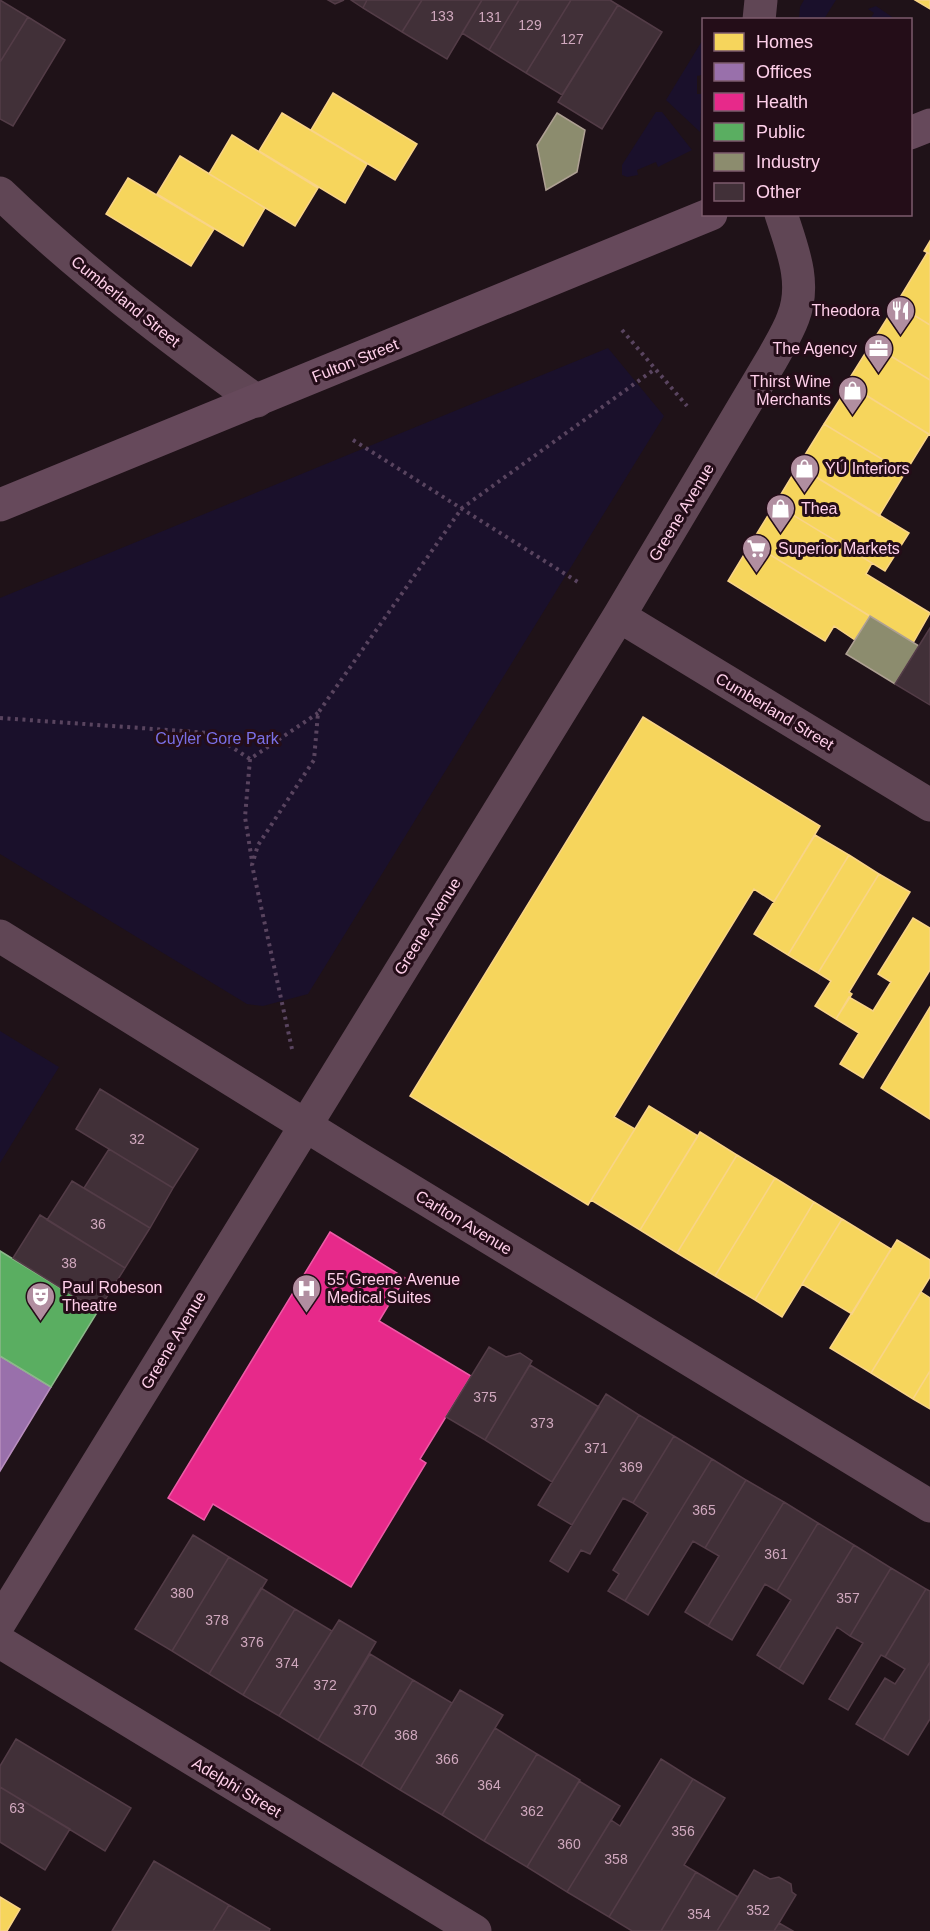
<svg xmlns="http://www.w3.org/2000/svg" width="930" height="1931" font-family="Helvetica,sans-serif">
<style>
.green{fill:#1a102b}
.homes{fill:#f6d55c;stroke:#f9d487;stroke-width:1.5}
.offices{fill:#9970ab;stroke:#b88dbe;stroke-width:1.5}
.health{fill:#e7298a;stroke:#ee5ba7;stroke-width:1.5}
.public{fill:#5aae61;stroke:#8cb88a;stroke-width:1.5}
.industry{fill:#8c8c6e;stroke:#aea093;stroke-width:1.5}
.building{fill:#413038;stroke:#533c47;stroke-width:1.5}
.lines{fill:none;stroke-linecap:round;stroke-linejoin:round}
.path{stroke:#59445f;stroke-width:4;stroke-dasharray:3 4.5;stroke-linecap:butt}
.street{stroke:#604655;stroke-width:33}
.secondary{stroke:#66495b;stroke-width:33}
.labels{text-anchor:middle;stroke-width:6;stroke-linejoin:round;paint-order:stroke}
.number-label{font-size:14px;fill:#d0a8be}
.street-label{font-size:16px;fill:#ffd0ea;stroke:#240d18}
.poi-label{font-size:16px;fill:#ffd0ea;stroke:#240d18;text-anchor:start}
.park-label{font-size:16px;fill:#7a70e7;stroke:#240d18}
</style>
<rect width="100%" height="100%" fill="#1f1218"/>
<path class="green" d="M804,0H836L824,19H799L800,7Z
M876,6L895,19H870L874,13L868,9Z
M702,41V75L697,76V94H702L700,132L666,100Z
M656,112H662L692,150L658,167L656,162L637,170L638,175L627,177L622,175V165Z
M608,348L664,416L308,994L263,1006L247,1004L0,854V598Z
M0,1031L59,1067L0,1163Z"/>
<path class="homes" d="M915,0H930V9Z
M333,93L417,144L395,180L311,130Z
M282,113L367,164L345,203L259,151Z
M232,135L318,188L295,226L209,174Z
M180,156L265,208L243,246L157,194Z
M128,178L214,229L191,266L106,214Z
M930,241V254L924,251Z
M927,253L930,254V325L896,304Z
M896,304L930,325V380L871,344Z
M871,344L930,380V435L853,387L858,380L851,376Z
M849,385L929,434L905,473L824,424Z
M824,424L905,473L879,516L798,466Z
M798,466L909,533L885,571L775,504Z
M775,504L872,563L866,574L930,613L913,643L751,543Z
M751,543L870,616L855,640L834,626L825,641L728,581Z
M643,717L820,826L774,902L754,889L614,1117L635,1129L588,1205L410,1096Z
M815,835L849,855L788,955L754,934Z
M849,855L879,874L818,973L788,955Z
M879,874L910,892L849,992L852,994L836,1019L815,1006L831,981L818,973Z
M913,918L930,928V970L863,1078L840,1064L859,1033L836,1019L849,997L873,1011L891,982L878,974Z
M930,1007V1119L881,1088Z
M649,1106L698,1136L640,1230L591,1200Z
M700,1132L737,1155L677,1253L640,1230Z
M737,1155L775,1178L715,1276L677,1253Z
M775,1178L814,1202L755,1300L715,1276Z
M814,1202L842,1219L782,1317L755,1300Z
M842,1219L891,1249L852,1314L802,1284Z
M897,1240L930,1260V1277L871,1373L830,1348Z
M921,1292L930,1298V1371L913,1399L871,1373Z
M930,1371V1409L913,1399Z
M0,1897L20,1909L7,1931H0Z"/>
<path class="offices" d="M0,1356L51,1387L0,1471Z"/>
<path class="health" d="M330,1232L405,1278L379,1321L471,1376L420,1459L426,1463L351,1587L213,1504L204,1520L168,1498Z"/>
<path class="public" d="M0,1251L98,1311L51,1387L0,1356Z"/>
<path class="industry" d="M557,113L585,130L577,172L546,190L537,145Z
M870,616L919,646L895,684L846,654Z"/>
<path class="building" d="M0,0L28,17L0,62Z
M328,0H344L335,4Z
M351,0H367L363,8Z
M367,0H422L402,32L363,8Z
M422,0H482L447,59L402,32Z
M482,0H519L489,50L462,33Z
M519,0H571L526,73L489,50Z
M571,0H610L618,5L562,95L526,73Z
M618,5L662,32L602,129L558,102Z
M28,17L65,40L13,126L0,119V62Z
M930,628V705L895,684Z
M100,1089L198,1149L173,1188L76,1129Z
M109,1149L173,1188L150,1228L84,1188Z
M72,1181L150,1228L125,1268L47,1220Z
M40,1215L125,1268L98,1311L13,1258Z
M489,1347L506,1357L520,1353L532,1361L485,1440L446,1417Z
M530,1365L599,1407L552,1482L485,1440Z
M606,1394L639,1415L572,1525L538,1505Z
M639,1415L674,1436L633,1503L623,1498L590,1554L581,1550L568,1572L550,1561Z
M674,1436L712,1459L625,1601L608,1591L619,1574L613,1570L648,1513L633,1503Z
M712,1459L746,1480L705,1548L693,1541L648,1615L625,1601Z
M746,1480L784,1502L708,1626L685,1612L719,1556L705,1548Z
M784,1502L818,1523L777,1591L765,1584L732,1640L708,1626Z
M818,1523L854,1545L779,1669L757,1655L791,1600L777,1591Z
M193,1535L229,1557L172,1651L135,1629Z
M854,1545L891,1568L850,1636L837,1627L803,1684L779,1669Z
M229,1557L267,1580L209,1674L172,1651Z
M891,1568L926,1589L885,1657L881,1655L848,1710L829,1699L863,1643L850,1636Z
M261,1588L295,1609L243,1695L209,1674Z
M926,1589L930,1591V1662L883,1740L856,1724L885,1678L895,1684L905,1669L885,1657Z
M295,1609L332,1631L279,1716L243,1695Z
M339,1620L376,1642L318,1740L279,1716Z
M370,1654L413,1680L361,1766L318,1740Z
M930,1662V1719L908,1755L883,1740Z
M413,1680L452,1703L400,1790L361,1766Z
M460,1690L503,1715L442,1815L400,1790Z
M495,1728L537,1754L484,1841L442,1815Z
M16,1739L131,1808L105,1851L0,1787V1766Z
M537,1754L580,1780L527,1867L484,1841Z
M661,1759L693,1779L609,1917L567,1892L611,1820L620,1826Z
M693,1779L725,1798L684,1865L696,1872L661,1931H632L609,1917Z
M579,1781L620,1806L567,1892L527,1867Z
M0,1787L70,1829L45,1870L0,1842Z
M154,1861L229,1905L213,1931H112Z
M754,1870L770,1879L779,1877L791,1884L792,1892L796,1895L779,1923L774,1931H717Z
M696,1872L738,1897L717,1931H661Z
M229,1905L270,1929L269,1931H213Z
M779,1923L793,1931H774Z"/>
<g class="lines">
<path class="path" d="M622,330L687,406
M353,440L581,584
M0,718L210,733L250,759L318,713
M250,759L245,817L252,861
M292,1049L252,865L258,845L314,760L318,713L462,508L655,369"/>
<path class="street" d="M759,20L761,0
M0,193C79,269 168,337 257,401
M619,616L930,805
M0,936L358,1158L930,1506
M0,1622L619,616L772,359C779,346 788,332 793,318C807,283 792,248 781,214
M0,1642L475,1931"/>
<path class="secondary" d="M910,133L930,125
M0,505L711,214"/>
</g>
<defs>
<symbol id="restaurant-pin" viewBox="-11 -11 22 30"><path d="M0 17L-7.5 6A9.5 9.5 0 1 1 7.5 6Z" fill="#b18ea0" stroke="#240d18"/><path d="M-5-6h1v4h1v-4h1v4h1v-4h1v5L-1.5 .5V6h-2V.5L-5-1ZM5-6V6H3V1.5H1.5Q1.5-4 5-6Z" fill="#fff"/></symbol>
<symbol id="office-pin" viewBox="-11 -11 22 30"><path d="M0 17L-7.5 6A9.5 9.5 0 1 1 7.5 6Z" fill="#b18ea0" stroke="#240d18"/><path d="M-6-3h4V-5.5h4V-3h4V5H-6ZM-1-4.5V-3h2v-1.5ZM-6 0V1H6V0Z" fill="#fff"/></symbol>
<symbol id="shop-pin" viewBox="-11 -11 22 30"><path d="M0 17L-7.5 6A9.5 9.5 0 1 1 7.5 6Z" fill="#b18ea0" stroke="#240d18"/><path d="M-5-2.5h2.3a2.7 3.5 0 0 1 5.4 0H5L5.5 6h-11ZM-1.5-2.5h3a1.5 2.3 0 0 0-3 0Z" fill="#fff"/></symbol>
<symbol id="supermarket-pin" viewBox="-11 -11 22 30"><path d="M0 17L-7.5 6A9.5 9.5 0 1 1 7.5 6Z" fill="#b18ea0" stroke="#240d18"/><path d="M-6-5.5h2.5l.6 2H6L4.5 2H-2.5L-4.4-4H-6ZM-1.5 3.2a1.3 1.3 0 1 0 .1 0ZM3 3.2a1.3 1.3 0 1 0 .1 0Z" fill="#fff"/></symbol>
<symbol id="hospital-pin" viewBox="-11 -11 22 30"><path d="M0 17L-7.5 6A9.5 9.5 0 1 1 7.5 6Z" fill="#b18ea0" stroke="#240d18"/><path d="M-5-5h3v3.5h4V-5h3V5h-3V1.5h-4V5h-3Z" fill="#fff"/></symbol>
<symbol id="theatre-pin" viewBox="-11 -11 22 30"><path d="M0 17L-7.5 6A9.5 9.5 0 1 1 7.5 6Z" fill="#b18ea0" stroke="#240d18"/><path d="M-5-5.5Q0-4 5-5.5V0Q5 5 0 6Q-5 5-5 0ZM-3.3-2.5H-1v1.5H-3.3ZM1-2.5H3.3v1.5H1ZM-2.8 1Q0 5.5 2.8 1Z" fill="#fff"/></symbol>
</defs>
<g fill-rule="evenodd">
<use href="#restaurant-pin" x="884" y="294" width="33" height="45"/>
<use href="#office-pin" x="862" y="332" width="33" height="45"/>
<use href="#shop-pin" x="836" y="374" width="33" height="45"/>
<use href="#shop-pin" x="788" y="452" width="33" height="45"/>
<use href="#shop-pin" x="764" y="492" width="33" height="45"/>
<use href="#supermarket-pin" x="740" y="532" width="33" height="45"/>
<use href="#hospital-pin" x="290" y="1272" width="33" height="45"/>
<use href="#theatre-pin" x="24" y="1280" width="33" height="45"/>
</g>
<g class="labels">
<g class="number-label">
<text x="442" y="21">133</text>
<text x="490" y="22">131</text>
<text x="530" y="30">129</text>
<text x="572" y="44">127</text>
<text x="137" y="1144">32</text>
<text x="98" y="1229">36</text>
<text x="69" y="1268">38</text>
<text x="485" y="1402">375</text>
<text x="542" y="1428">373</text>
<text x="596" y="1453">371</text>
<text x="631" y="1472">369</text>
<text x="704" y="1515">365</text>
<text x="776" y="1559">361</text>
<text x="182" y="1598">380</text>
<text x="848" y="1603">357</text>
<text x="217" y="1625">378</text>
<text x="252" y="1647">376</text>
<text x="287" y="1668">374</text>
<text x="325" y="1690">372</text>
<text x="365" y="1715">370</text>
<text x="406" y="1740">368</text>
<text x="447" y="1764">366</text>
<text x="489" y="1790">364</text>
<text x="17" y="1813">63</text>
<text x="532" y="1816">362</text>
<text x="683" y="1836">356</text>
<text x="569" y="1849">360</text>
<text x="616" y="1864">358</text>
<text x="758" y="1915">352</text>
<text x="699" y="1919">354</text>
</g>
<g class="street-label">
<text transform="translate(126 301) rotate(39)" y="6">Cumberland Street</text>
<text transform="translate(355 360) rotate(-22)" y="6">Fulton Street</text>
<text transform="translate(681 512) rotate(-59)" y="6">Greene Avenue</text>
<text transform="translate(775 711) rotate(31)" y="6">Cumberland Street</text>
<text transform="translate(427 926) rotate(-58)" y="6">Greene Avenue</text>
<text transform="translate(464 1222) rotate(31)" y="6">Carlton Avenue</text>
<text transform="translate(173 1340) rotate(-59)" y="6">Greene Avenue</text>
<text transform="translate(237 1787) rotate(31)" y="6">Adelphi Street</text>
</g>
<g class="poi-label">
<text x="880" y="316" text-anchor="end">Theodora</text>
<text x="857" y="354" text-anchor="end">The Agency</text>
<text x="831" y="387" text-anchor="end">Thirst Wine<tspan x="831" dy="18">Merchants</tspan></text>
<text x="825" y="474">YÚ Interiors</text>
<text x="801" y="514">Thea</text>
<text x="778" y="554">Superior Markets</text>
<text x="327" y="1285">55 Greene Avenue<tspan x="327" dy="18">Medical Suites</tspan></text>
<text x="62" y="1293">Paul Robeson<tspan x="62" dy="18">Theatre</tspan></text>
</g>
<g class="park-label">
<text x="217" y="744">Cuyler Gore Park</text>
</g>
</g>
<rect x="702" y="18" width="210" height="198" fill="#240d18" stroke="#7c5b6c" stroke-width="1.5"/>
<rect x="714" y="33" width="30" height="18" fill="#f6d55c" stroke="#7c5b6c" stroke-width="1.5"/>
<text x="756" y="48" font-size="18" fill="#ffd0ea">Homes</text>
<rect x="714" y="63" width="30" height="18" fill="#9970ab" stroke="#7c5b6c" stroke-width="1.5"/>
<text x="756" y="78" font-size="18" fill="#ffd0ea">Offices</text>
<rect x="714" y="93" width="30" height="18" fill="#e7298a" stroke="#7c5b6c" stroke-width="1.5"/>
<text x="756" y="108" font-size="18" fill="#ffd0ea">Health</text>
<rect x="714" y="123" width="30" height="18" fill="#5aae61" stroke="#7c5b6c" stroke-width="1.5"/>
<text x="756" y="138" font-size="18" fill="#ffd0ea">Public</text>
<rect x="714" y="153" width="30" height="18" fill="#8c8c6e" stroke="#7c5b6c" stroke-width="1.5"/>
<text x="756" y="168" font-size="18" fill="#ffd0ea">Industry</text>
<rect x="714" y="183" width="30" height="18" fill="#413038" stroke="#7c5b6c" stroke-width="1.5"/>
<text x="756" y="198" font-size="18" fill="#ffd0ea">Other</text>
</svg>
